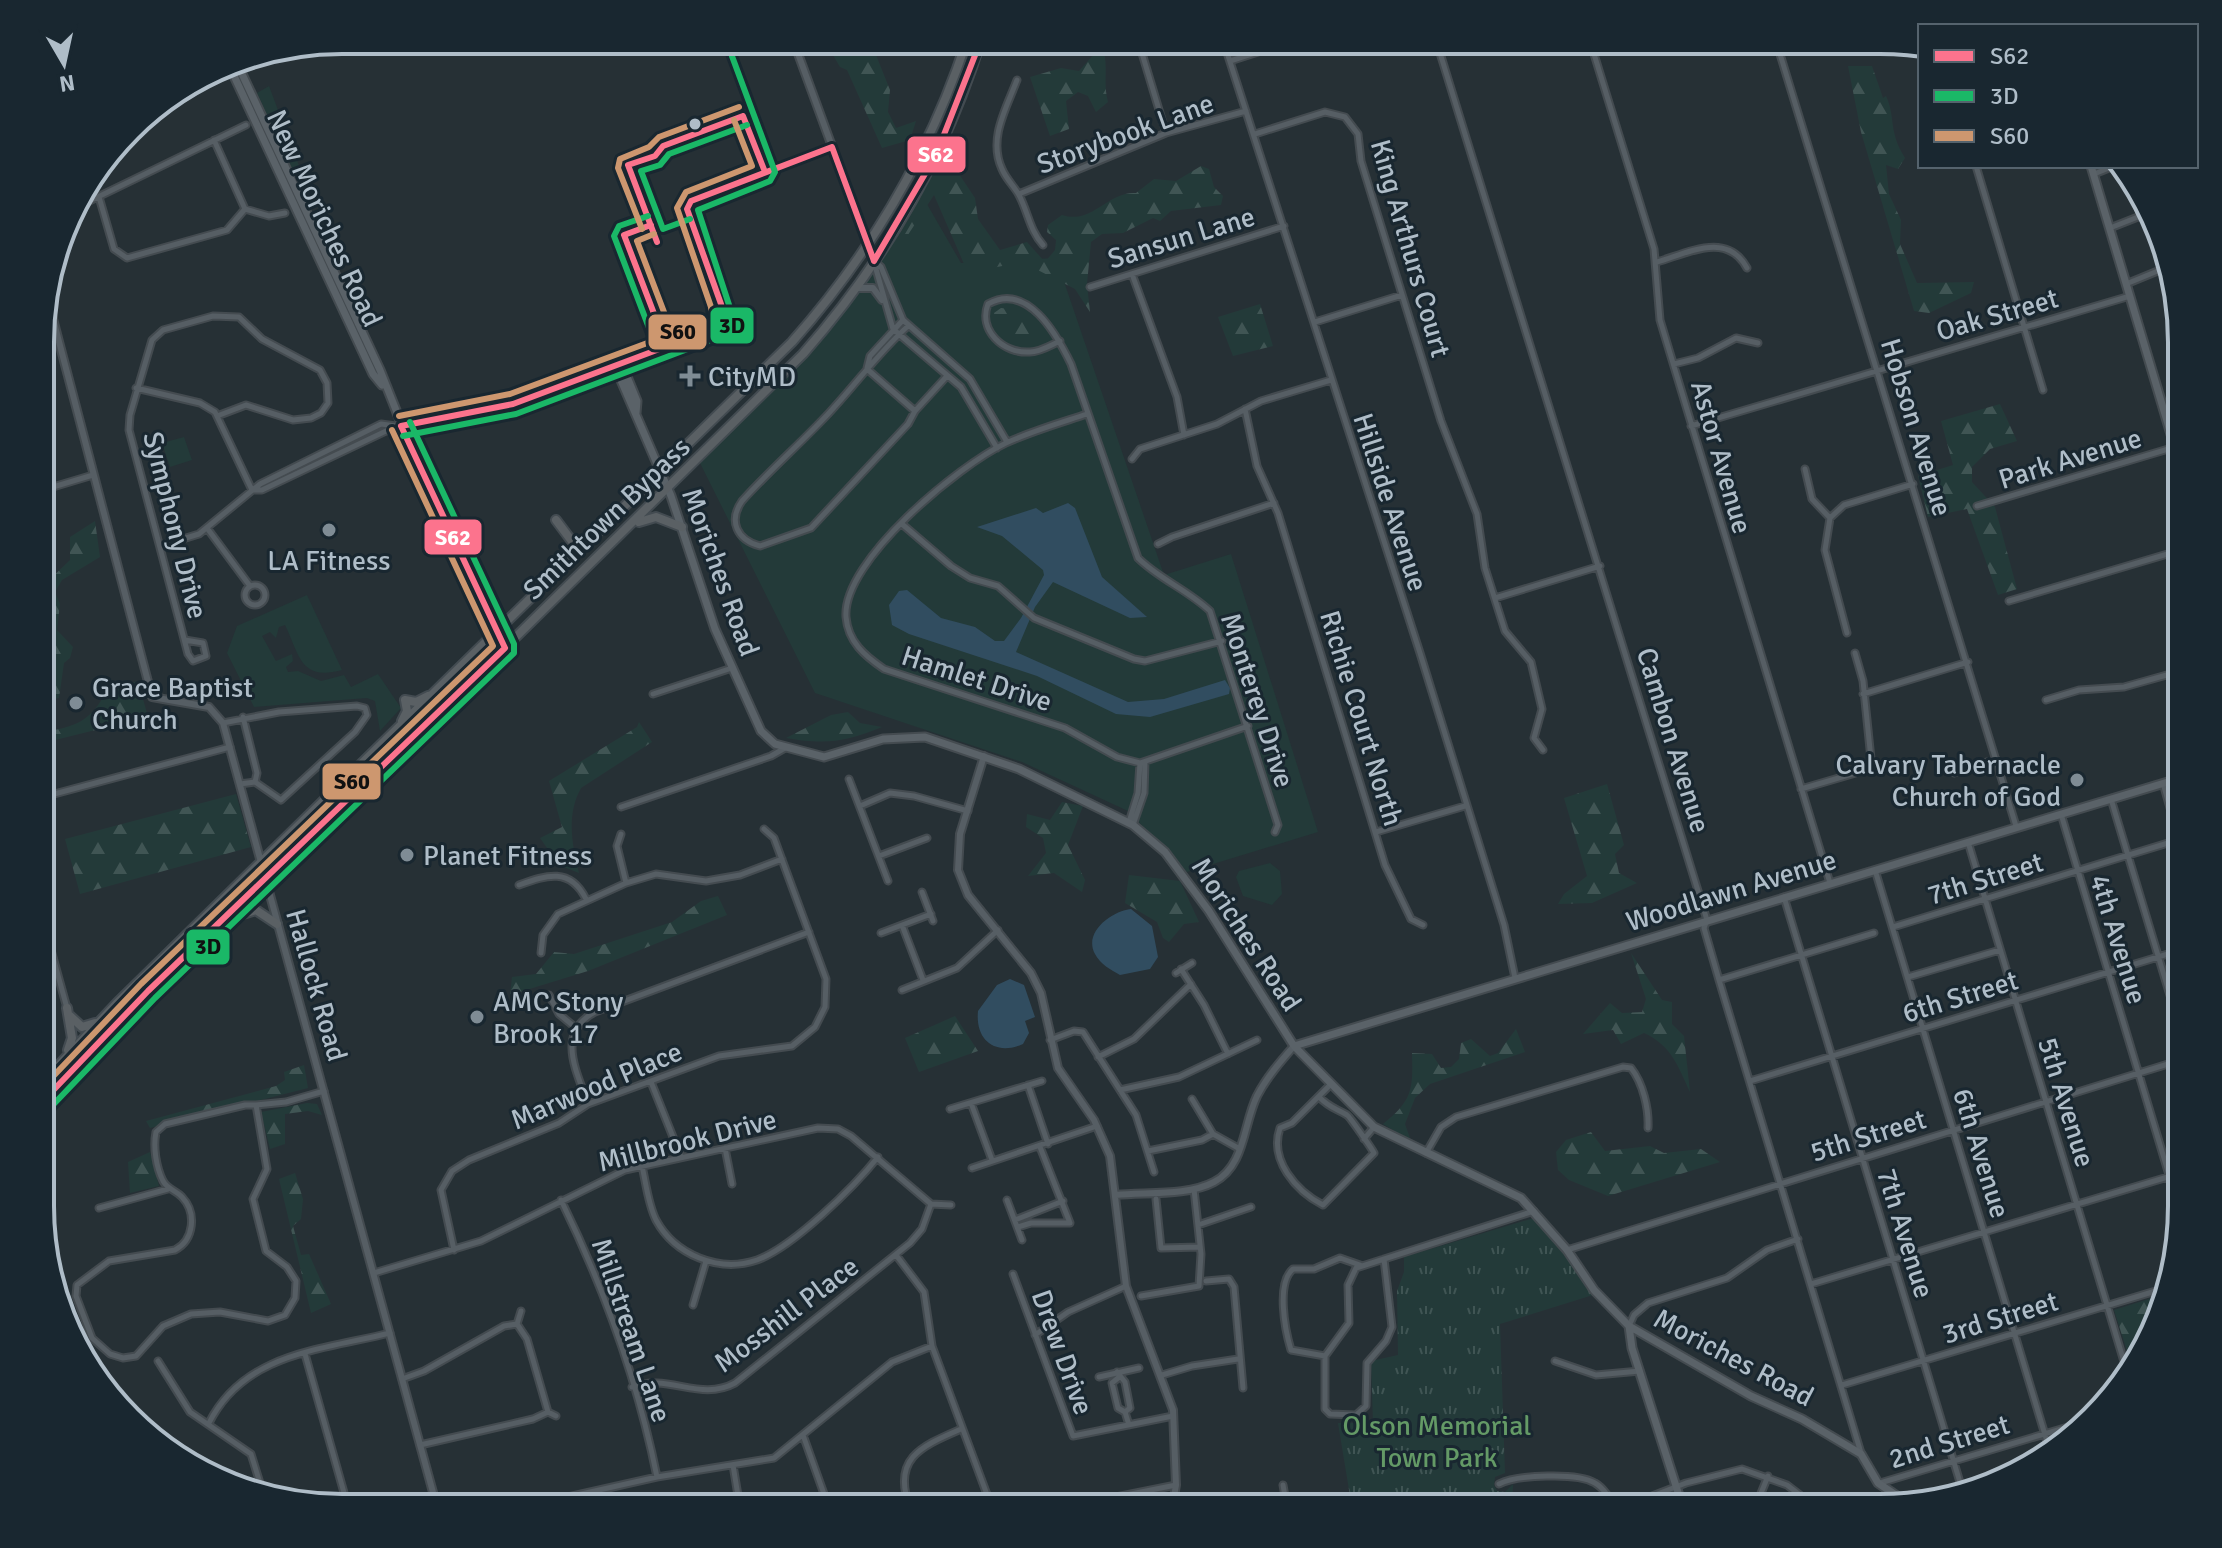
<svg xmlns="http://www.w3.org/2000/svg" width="2222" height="1548" font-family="Signika,sans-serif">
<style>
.green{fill:#233a39}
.forest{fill:url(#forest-firs)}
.park{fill:url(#park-tufts)}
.water{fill:#314d60}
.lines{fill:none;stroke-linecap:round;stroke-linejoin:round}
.minor-casing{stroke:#444b50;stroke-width:9}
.tertiary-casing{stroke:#444b50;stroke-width:10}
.secondary-casing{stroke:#444b50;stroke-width:11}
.trunk-casing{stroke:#434b51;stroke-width:12}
.minor{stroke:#565e64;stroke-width:5}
.tertiary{stroke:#565e64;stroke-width:6}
.secondary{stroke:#5a6268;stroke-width:7}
.trunk{stroke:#5a6064;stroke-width:8}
.bus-1-casing{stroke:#192730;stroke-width:12}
.bus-2-casing{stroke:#192730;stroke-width:12}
.bus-3-casing{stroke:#192730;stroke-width:12}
.bus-1{stroke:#fc738d;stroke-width:6}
.bus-2{stroke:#1ab867;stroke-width:6}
.bus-3{stroke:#cd976f;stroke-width:6}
.bus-dot{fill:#afbdc8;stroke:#192730;stroke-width:3}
.poi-dot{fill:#7f8c95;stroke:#192730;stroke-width:3}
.labels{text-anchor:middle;stroke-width:6;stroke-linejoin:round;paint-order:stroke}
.street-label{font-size:28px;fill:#afbdc8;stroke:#192730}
.poi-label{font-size:28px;fill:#afbdc8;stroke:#192730;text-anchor:start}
.park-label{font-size:28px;fill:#649a66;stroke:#192730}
.rim{fill:none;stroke:#afbdc8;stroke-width:4}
.line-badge{stroke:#192730;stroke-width:3}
.badge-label{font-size:22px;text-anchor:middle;font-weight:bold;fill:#fff}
.pale-badge-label{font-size:22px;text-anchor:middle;font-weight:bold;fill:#111}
</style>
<defs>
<pattern id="forest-firs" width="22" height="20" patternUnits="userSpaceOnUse" patternTransform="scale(2)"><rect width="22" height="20" fill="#233a39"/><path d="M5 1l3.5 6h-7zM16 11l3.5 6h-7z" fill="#405554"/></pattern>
<pattern id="park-tufts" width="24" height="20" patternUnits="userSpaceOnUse" patternTransform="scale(2)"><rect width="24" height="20" fill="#233a39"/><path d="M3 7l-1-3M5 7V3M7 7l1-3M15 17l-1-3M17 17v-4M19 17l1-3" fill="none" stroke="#405554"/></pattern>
</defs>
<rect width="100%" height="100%" fill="#263035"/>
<path class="green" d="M269,86L304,179L309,180L298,182L257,93Z
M920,192L961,263L1056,258L1164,575L1231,554L1318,832L1187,872L1128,811L1022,762L815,693L699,461L836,317Z
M184,437L192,460L170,467L162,443Z
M307,595L342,670C300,681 300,656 285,625L279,627L276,638L270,632L262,636L276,661L292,654L293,661L286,667L288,672L298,671L321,681L344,675L351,687L378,674L401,708L380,731L375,701L367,698L254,707L227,653L237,626Z
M1270,863L1280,871L1282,894L1272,905L1243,896L1236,877L1239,871Z"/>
<path class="forest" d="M839,40H870L890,90L888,112L896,128L916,121L910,140L882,148L847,70L840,67L833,55L842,48Z
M911,40H930L924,56H914Z
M1104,51C1108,70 1103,84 1108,102L1096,112L1088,96L1078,92L1066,101L1069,129L1050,136L1030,77L1061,68L1079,71L1095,53Z
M1848,66H1872L1883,98L1886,96C1896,118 1888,131 1905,158L1898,169L1886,165L1889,194L1901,220L1900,244L1917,283L1974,282L1971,293L1929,313L1914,311L1861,132Z
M948,141L955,168L975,198L978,219L1000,250L1027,242L1045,262L1055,250L1056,240L1047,232L1048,225L1062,215C1092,225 1108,191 1136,193L1154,179L1176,181L1201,166L1209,169L1214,187L1223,196L1221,205L1171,211L1160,221L1153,218L1123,233L1102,234L1091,242L1087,284L1090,312L1075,289L1022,262L968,273L934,195L900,247L896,240Z
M1260,304L1273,346L1233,356L1218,317Z
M1001,308C1020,309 1028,320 1041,333L1038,343L1016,348L998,326L994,313Z
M2000,404L2017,441L1990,449L1972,467V482L1995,507L2017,589L1998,595L1967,509L1928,517L1918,476L1953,465L1941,421Z
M95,521L100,557L62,580L55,592L60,604L57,630L73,647L70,658L64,663L59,698L43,701V586L70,560V537Z
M138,681L148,717L43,743V732C75,727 92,721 106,691Z
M848,712L860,723L882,727C845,742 826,745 786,738L831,715Z
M639,722L652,742L581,788C566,815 572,845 579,873L559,865L540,838L562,827L549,781L637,727Z
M1607,784L1624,845L1615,854L1619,873L1637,883L1592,903L1558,904L1564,894L1587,876L1564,798Z
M236,794L251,847L80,894L65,839Z
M1062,802L1083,806L1068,845L1085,880L1082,892L1054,873L1028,876L1046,853L1043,838L1026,827L1027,814L1050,820Z
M1129,875L1180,881L1199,922L1184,924L1169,942L1163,938L1157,922L1125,903Z
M718,896L727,915L588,971L510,995L512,977L536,974L554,952L574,954L672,922L701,901Z
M1631,953L1662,1000L1672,1002V1024L1684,1036L1690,1092C1678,1066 1671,1045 1644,1033L1621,1044L1613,1030L1583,1034L1610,1003L1622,1013L1642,1012L1646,999Z
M955,1016L978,1051L919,1072L905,1038Z
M1516,1029L1525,1052L1430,1084L1415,1098L1405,1124L1411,1141L1383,1124C1413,1100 1413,1089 1412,1053L1432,1054L1441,1068L1451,1067L1459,1059L1461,1043L1471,1039L1490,1056L1498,1053Z
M304,1065L308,1088L150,1128L146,1121L276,1086L285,1080L284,1072Z
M307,1103L317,1104L322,1115L308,1111L285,1114V1144L270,1149L261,1112Z
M1591,1132L1605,1151L1650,1146L1664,1153L1701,1149L1720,1162L1608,1196L1569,1180L1558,1170L1556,1152L1566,1140Z
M150,1152L159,1186L130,1193L128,1162Z
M295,1173L303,1199L301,1219L293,1226L301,1255L309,1254L331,1304L311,1313L279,1179Z
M2168,1293L2143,1347L2127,1351L2114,1310Z"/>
<path class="park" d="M1537,1217L1593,1295L1500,1324L1505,1473L1495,1477L1494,1485L1497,1491L1505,1492L1513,1484L1512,1508H1352L1338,1423H1373L1371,1361L1398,1355L1397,1291L1404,1272V1257Z"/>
<path class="water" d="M1068,503L1075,508L1102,577L1147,617L1130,618L1053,582L1035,607L1016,652L1128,702L1164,699L1225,680L1230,688L1229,694L1150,717L1116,714L1037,676L909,634L892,625L889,605L899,591L907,590L941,618L975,627L995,641H1004L1021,618L1044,575L1043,570L1002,536L977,527L1036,508L1043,513Z
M1131,909L1152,926L1158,957L1150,969L1120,975C1111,970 1100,964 1095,954C1083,932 1112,911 1131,909Z
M1010,979L1024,985L1035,1017L1025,1021L1029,1033L1023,1044C996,1056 975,1041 978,1011L997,985Z"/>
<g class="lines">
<defs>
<path id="minor" d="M1138,40L1166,133
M1223,40L1420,653L1504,925L1515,978
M1436,40L1707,920L1704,928L1719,980L1861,1453
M1590,41L1654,249L1660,320L1830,883
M1776,41L2016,826
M1230,61L1296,40
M1017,80C1006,109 988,139 1002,169C1006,179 1014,186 1019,195C1028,212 1030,231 1043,245
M1255,134L1325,112L1345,117L1358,134L1361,161L1441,421L1477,514L1485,568L1505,631L1531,662L1542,709L1534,738L1543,750
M214,140L245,209
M1976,166L2043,390
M2094,174L2114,166
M1019,194L1166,133L1246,111
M99,197L114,249L127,258L227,230L245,209L269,216L285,213
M71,210L246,125
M2110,228L2148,213
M874,261L881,267L903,320L970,379L1007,442
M874,262L893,329L961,387L997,448
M1657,262C1688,253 1727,231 1747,268
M1132,274L1177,397L1184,435
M2126,284L2165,268
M1090,287L1284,226
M1315,322L1402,295
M1060,341C1051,345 1040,352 1030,352C1003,354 978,330 988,304C1027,282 1056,333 1071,364L1138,558C1159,579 1188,590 1210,611L1278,825L1275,832
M1674,364L1698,358L1736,338L1758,343
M867,368L870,356L903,320
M867,369L915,411L908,424L811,528L760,546C737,540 728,521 742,501C770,470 801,443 829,413C856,384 879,352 908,326
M136,388L200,403L215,412L252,490
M1245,409L1257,466L1278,513L1385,865L1411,919L1423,925
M915,411L947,376
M1087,414C1060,423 1032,431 1006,443C959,465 842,561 846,617C848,642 865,656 884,669L1065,728L1117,757L1140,763L1248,726
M1691,426L2130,296
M1132,459L1140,449L1217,424L1261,401L1331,380
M1805,469L1812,499L1830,518
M43,490L93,475
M252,490H262L386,431L513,404L718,327L724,320L721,304L687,209L691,201L832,147
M1977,506L2175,447
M902,524L951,566L970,578L998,586L1034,618L1134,659L1145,661L1222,641
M207,528L250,586
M1158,544L1172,537L1274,503
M160,546L199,534L260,484L381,424L396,426
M245 595a10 10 0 1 1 20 0a10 10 0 1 1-20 0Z
M1495,598L1600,566
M2009,601L2181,550
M1847,633L1825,550L1830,518L1844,505L1913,484
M185,640L203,643L206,656L193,661L188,654L129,430L130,415L152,340L163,330L213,316L239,317L262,339L320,370L327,383L328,403L321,413L311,418L293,420L246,405L217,416
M653,694L732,668
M1863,694L1968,662
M2046,700L2079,690L2124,687L2181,671
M243,717L257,773L255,782
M223,723L279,712L357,706L365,708L367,715L355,732L281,800L255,782L240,784
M1954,773L1996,759
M849,779L888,881
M2163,783L2181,847
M1801,789L1859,772L1867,767L1871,759L1863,681L1855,653
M43,797L230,747
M2111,799L2181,1032
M860,806L890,793L914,796L968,811
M621,807L771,756L785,748
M2061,814L2181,1215
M1129,822L1138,793L1140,763
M1133,825L1144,793L1145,762
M1376,832L1465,806
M621,834L617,846L626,883
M1968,842L2128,1375
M879,856L927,838
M1875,870L2049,1448
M519,885C547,875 570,867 586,899
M922,892L933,921
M1784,897L1962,1489
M43,921L67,1008
M902,925L923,980
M1893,927L2181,839
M881,933L931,914
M541,953L543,935L558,914L626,883L656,874L706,881L740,875L782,859
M1181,969L1204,1005L1228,1054
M1176,973L1192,963
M1908,977L2000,950
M1719,980L1874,933
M902,990L957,968L998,930
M549,995L559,1014L576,1028
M1050,1040L1074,1031L1083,1032L1136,1115L1154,1172
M1098,1057L1134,1039L1191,984
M1750,1081L2181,950
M651,1082L681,1157
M1028,1085L1048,1144
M1120,1090L1179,1077L1257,1040
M1319,1097C1330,1108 1335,1108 1347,1115C1350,1117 1372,1149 1374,1153L1323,1205C1296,1191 1269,1160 1280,1128L1292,1123L1330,1085
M1192,1099L1213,1134L1238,1148
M971,1103L992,1160
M588,1104C577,1072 555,1033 595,1012L809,932
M245,1105H256L267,1169L253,1199L266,1251L287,1267L296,1281L295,1298L285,1315L268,1321L220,1312L191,1314L163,1326L136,1356L123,1358L110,1354L92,1338L76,1296L77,1285L109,1261L175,1250C194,1240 197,1213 182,1197C176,1190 168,1190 163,1181C156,1167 153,1147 156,1132L165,1124Z
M256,1105L286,1102L324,1091
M950,1109L1042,1081
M1364,1139L1374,1127
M725,1148L732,1184
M1148,1151L1202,1140L1213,1134
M1426,1153L1441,1127L1456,1117L1623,1067L1631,1068C1643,1083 1649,1109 1648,1128
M642,1166C646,1183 648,1204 656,1220C675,1255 719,1273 757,1260C793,1247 854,1187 878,1157
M972,1168L1097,1126
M1156,1199L1161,1248L1200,1247
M561,1200C603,1286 638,1382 657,1477
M1007,1200L1022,1240
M99,1208L168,1189
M1015,1220L1063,1201
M1198,1225L1251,1207
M1018,1227L1031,1223H1070L1040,1147
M454,1250L441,1190L452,1171L469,1160L559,1123L588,1104L719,1056L792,1046L815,1027L825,1007L826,979L774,838L764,829
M1567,1250L2181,1060
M896,1255L924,1292L932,1346L992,1508
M1384,1259L1392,1327L1386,1341L1367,1363L1366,1406L1356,1415L1330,1414L1325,1409V1356L1349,1323L1348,1285L1356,1268L1534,1211
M374,1273L481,1241L625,1170L818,1128L838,1129L851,1136L931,1204L951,1205
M1013,1274L1073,1436L1173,1416
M1206,1281L1229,1279L1234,1287L1243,1388
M1811,1284L2181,1173
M1141,1296L1199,1286L1201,1254L1194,1189
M693,1305L706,1261
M517,1324L527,1339L548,1412
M517,1324L521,1311
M1629,1326L1634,1315L1648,1303L1727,1278L1767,1250L1798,1239
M1035,1335L1068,1312L1126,1286
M305,1354L348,1507
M1325,1356L1291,1350C1285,1330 1276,1283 1293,1269H1314L1340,1258L1360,1265
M158,1361L190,1412L251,1454L264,1496
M1555,1361L1596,1375L1640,1371
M1117,1372L1125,1382L1130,1408L1125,1412
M1162,1375L1192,1366L1238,1359
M1099,1377L1139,1368
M1118,1378L1112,1383L1118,1408L1125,1412L1129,1425
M402,1379L424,1371L504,1326L517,1324
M1842,1385L2169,1287
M632,1387C668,1373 700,1402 735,1383L910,1243L922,1229L931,1204
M548,1412L556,1416
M209,1423C244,1353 321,1350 390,1333
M803,1435L829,1508
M420,1445L533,1419L548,1412
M733,1465L740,1508
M1880,1483L2078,1424
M1499,1484C1517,1475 1577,1472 1595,1483C1604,1488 1610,1499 1615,1508
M1283,1485L1287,1508
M1091,1502L1176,1485
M542,1507L559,1499L657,1477L774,1458L892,1362L932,1346
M910,1508C891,1458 922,1446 961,1429
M1621,1508L1686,1483L1742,1469L1787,1485L1817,1508
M1755,1508L1768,1476"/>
<path id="tertiary" d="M793,40L874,261
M856,288H873L882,300
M46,292L152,697L209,707L223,723L437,1507
M984,756L960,834L958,870L968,895L1031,973L1041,993L1058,1068L1094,1120L1110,1156L1126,1286L1173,1410L1176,1485L1172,1508
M1116,1195C1146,1192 1188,1196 1214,1182C1245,1166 1243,1125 1257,1096C1267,1077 1280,1062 1294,1046"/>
<path id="secondary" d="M236,61L380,370L427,488L505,648
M228,63L373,374L382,385
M2091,166L2181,468
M621,362L637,401L636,413
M614,364L671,496L715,629L761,731L775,744L824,757L883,739L925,737L1019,769L1133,825L1165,852L1209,911L1294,1046L1374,1127L1521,1198L1567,1250L1594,1290L1629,1326L1751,1396L1802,1419L1861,1454L1878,1483L1906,1502
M1294,1046L2181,778
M1629,1326L1632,1348L1683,1508"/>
<path id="trunk" d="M556,520L574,544L571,556
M639,522L656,517L682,527
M402,721L407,711L405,700L416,702L428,696
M233,917L256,910L277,924
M67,1008L72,1038L68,1050
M70,1016L82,1027L95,1023
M43,1082L117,1003L792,342C871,253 930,153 967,40
M43,1101L148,991L335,815L803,354C883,263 945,157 981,40"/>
</defs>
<use href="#minor" class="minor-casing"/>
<use href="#tertiary" class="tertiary-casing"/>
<use href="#secondary" class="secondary-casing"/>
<use href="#trunk" class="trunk-casing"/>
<use href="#minor" class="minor"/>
<use href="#tertiary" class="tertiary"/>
<use href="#secondary" class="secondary"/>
<use href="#trunk" class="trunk"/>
<defs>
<path id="bus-1" d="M743,116L765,172
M832,147L874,261
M651,225L624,235L666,345
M657,242L628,165L655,156L663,146L743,116
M874,261L936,155L981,40
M401,426L513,404L718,327L724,320L721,304L687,209L691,201L832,147
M401,426L505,648
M43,1101L148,991L505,648"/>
<path id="bus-2" d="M648,216L619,226L614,236L657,349
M690,219L663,229L641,171L660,165L669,154L747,125
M403,436L516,414L722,336L733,325V317L698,210L770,181L775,172L726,40
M50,1108L155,998L514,653V644L410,422"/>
<path id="bus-3" d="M642,229L618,168L620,159L649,147L659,137L739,107
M654,234L637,241L675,341
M399,416L510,394L712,319L711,307L677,208L686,192L752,166L734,120
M43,1087L141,984L493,646L392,430"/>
</defs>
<use href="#bus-1" class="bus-1-casing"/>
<use href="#bus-2" class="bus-2-casing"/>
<use href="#bus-3" class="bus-3-casing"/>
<use href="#bus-1" class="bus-1"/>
<use href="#bus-2" class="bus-2"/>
<use href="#bus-3" class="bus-3"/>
</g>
<circle class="bus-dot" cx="695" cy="124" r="7"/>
<g class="poi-dot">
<path d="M686 364h8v8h8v8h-8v8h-8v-8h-8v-8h8z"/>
<circle cx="329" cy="530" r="8"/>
<circle cx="76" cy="703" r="8"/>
<circle cx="2077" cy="780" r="8"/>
<circle cx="407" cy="855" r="8"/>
<circle cx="477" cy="1017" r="8"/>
</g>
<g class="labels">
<g class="street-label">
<text transform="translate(1125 133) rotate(-20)" y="10">Storybook Lane</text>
<text transform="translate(325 218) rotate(65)" y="10">New Moriches Road</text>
<text transform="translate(1181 237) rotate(-17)" y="10">Sansun Lane</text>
<text transform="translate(1411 248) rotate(74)" y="10">King Arthurs Court</text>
<text transform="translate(1997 314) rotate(-16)" y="10">Oak Street</text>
<text transform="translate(1917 427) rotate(73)" y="10">Hobson Avenue</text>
<text transform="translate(1722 457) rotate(74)" y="10">Astor Avenue</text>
<text transform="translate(2070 458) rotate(-17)" y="10">Park Avenue</text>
<text transform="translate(1391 502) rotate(72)" y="10">Hillside Avenue</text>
<text transform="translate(606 518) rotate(-44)" y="10">Smithtown Bypass</text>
<text transform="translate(176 525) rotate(76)" y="10">Symphony Drive</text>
<text transform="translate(721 572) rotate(70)" y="10">Moriches Road</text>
<text transform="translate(977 678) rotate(18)" y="10">Hamlet Drive</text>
<text transform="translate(1258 700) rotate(72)" y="10">Monterey Drive</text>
<text transform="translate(1362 718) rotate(73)" y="10">Richie Court North</text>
<text transform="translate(1674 740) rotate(73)" y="10">Cambon Avenue</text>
<text transform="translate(1985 878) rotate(-17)" y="10">7th Street</text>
<text transform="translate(1731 890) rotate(-17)" y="10">Woodlawn Avenue</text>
<text transform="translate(1247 934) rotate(57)" y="10">Moriches Road</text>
<text transform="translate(2119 939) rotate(73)" y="10">4th Avenue</text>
<text transform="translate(317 985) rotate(74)" y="10">Hallock Road</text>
<text transform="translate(1960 996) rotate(-17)" y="10">6th Street</text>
<text transform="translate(596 1085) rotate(-23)" y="10">Marwood Place</text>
<text transform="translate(2067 1102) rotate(73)" y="10">5th Avenue</text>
<text transform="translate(1868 1135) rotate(-17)" y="10">5th Street</text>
<text transform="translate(687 1140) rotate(-14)" y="10">Millbrook Drive</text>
<text transform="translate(1982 1153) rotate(73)" y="10">6th Avenue</text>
<text transform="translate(1906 1233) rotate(73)" y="10">7th Avenue</text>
<text transform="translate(786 1314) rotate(-37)" y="10">Mosshill Place</text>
<text transform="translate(2000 1317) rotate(-17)" y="10">3rd Street</text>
<text transform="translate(632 1330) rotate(71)" y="10">Millstream Lane</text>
<text transform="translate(1063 1352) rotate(70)" y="10">Drew Drive</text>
<text transform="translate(1734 1357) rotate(28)" y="10">Moriches Road</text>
<text transform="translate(1949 1441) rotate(-17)" y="10">2nd Street</text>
</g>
<g class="poi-label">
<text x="708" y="386">CityMD</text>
<text x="329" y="570" text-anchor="middle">LA Fitness</text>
<text x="92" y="697">Grace Baptist<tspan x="92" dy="32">Church</tspan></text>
<text x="2061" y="774" text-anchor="end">Calvary Tabernacle<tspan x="2061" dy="32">Church of God</tspan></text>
<text x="423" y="865">Planet Fitness</text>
<text x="493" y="1011">AMC Stony<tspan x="493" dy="32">Brook 17</tspan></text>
</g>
<g class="park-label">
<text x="1437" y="1435">Olson Memorial<tspan x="1437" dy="32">Town Park</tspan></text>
</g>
</g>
<path d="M0 0H2222V1548H0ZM342 54H1880A288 288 0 0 1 2168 342V1206A288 288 0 0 1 1880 1494H342A288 288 0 0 1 54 1206V342A288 288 0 0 1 342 54Z" fill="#192730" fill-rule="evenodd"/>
<path class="rim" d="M342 54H1880A288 288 0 0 1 2168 342V1206A288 288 0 0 1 1880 1494H342A288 288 0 0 1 54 1206V342A288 288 0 0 1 342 54Z"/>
<g class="line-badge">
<rect x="906" y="135" width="61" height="39" rx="8" fill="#fc738d"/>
<rect x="709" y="306" width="46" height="39" rx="8" fill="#1ab867"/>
<rect x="647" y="313" width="61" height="38" rx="8" fill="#cd976f"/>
<rect x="423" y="518" width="60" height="38" rx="8" fill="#fc738d"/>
<rect x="321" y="762" width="61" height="39" rx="8" fill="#cd976f"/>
<rect x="185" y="928" width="46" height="38" rx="8" fill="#1ab867"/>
</g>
<g class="badge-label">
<text x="936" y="162">S62</text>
<text x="453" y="545">S62</text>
</g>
<g class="pale-badge-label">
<text x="732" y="333">3D</text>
<text x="678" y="339">S60</text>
<text x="352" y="789">S60</text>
<text x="208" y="954">3D</text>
</g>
<rect x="1918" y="24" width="280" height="144" fill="#192730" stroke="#55636d" stroke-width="2"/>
<rect x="1934" y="50" width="40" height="12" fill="#fc738d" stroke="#55636d" stroke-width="2"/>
<text x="1990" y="64" font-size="24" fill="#afbdc8">S62</text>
<rect x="1934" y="90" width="40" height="12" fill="#1ab867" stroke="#55636d" stroke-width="2"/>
<text x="1990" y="104" font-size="24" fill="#afbdc8">3D</text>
<rect x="1934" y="130" width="40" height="12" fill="#cd976f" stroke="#55636d" stroke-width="2"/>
<text x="1990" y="144" font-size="24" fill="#afbdc8">S60</text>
<g transform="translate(64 64) rotate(171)" stroke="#192730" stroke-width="6" paint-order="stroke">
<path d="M0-6L14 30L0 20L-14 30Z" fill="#afbdc8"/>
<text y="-12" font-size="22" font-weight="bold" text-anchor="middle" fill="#afbdc8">N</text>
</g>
</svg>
